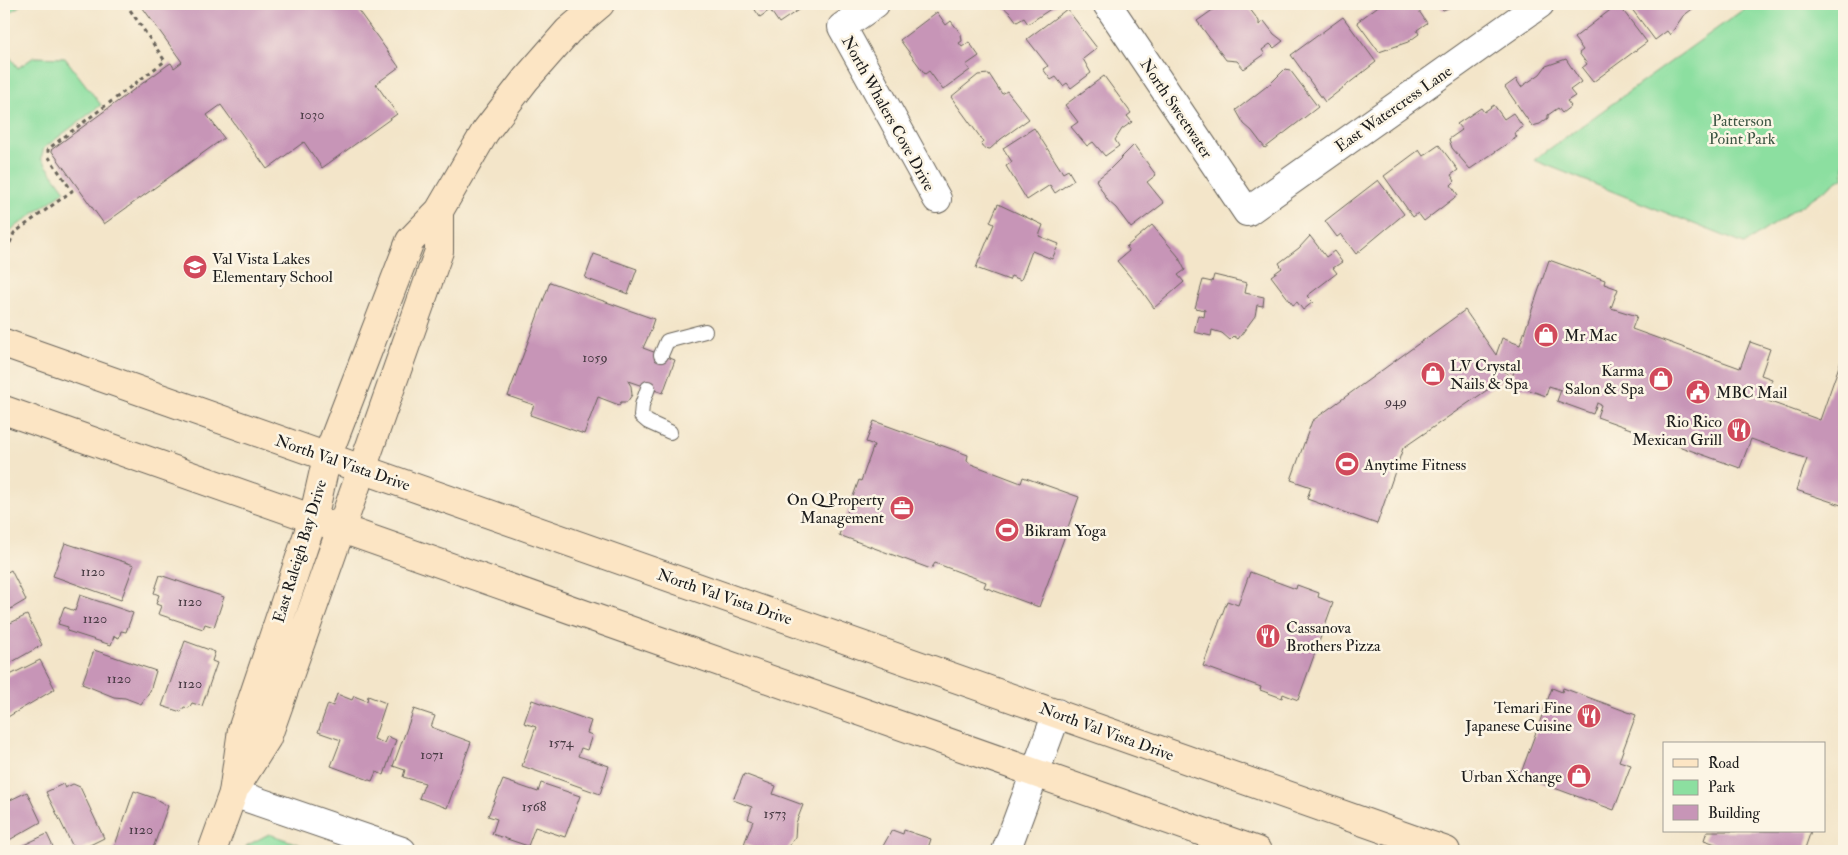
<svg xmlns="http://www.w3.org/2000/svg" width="1848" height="855" font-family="'IM FELL Double Pica',serif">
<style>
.green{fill:#8cdfa0;stroke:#547e5e}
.building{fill:#c795b7}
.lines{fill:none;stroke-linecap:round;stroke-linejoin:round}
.lane-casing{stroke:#676259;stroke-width:16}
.street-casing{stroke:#676259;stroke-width:30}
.secondary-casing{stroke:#676259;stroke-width:30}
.path{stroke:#676259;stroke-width:3;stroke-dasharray:4 4;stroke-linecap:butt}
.lane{stroke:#fff;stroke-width:14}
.street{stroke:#fff;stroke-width:28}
.secondary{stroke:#fce5c4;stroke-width:28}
.labels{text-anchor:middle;stroke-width:5;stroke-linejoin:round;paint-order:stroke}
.number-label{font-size:14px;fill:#473a43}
.street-label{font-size:16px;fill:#1c1c1c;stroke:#fcf5e5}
.park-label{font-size:16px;fill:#3e5644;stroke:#fcf5e5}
.poi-label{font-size:16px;fill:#1c1c1c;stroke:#fcf5e5;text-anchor:start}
</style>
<rect width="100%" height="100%" fill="#fcf5e5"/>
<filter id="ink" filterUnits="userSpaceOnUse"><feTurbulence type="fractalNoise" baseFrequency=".02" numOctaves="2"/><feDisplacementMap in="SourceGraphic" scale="10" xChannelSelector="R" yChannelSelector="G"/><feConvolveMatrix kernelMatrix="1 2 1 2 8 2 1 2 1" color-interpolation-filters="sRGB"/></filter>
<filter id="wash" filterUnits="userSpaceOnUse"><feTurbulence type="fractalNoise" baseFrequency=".0096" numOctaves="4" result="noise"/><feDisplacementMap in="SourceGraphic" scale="20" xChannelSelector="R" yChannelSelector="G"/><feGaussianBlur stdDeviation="1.12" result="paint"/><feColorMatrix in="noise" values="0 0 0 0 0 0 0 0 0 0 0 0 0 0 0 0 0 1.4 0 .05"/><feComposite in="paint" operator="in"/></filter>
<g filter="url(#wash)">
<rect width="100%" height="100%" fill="#f3e5c9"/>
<path class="green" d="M4,4H22L4,17Z
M1751,4H1844V177L1744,244L1534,160Z
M4,49L18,68L34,57L65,58L101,105L44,148L41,158L65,191L11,230L6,242L4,241Z
M269,834L318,851H247L246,846Z"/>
<g id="blocks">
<path class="building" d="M140,4H358L355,6L399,67L376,84L397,114L322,168L304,142L267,169L221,105L207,115L224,138L104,224L51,150L169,64L171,63L174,68L182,62Z
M375,4H390L380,11Z
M751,4H807L779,23L770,10L760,17Z
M1000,4H1058L1028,24L1024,18L1017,22L1011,14Z
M1221,4H1246L1259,21V25L1264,21L1274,34L1283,41L1274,48L1270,44L1262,50L1265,54L1244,69L1237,61L1226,60L1197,21Z
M1381,4H1417L1415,5L1427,23L1417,30L1419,34L1408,42L1379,52L1357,22Z
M1438,4H1459L1443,10Z
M1618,4L1647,42L1593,82L1582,68L1587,64L1579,53L1583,50L1574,38Z
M1628,4H1699L1683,16L1670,35L1667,31L1655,40Z
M1067,9L1097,48L1083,59L1091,73L1071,88L1067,83L1063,86L1056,77L1051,80L1043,69L1048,66L1027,39Z
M937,12L946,25L951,21L961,34L962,41L959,43L962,47L969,42L979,56L966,65L970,70L943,90L929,71L925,74L900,40Z
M1343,17L1376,62L1325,102L1291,55Z
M1566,59L1581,82L1570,90L1575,96L1567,101L1571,106L1562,113L1558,108L1548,115V118L1540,124L1532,126L1505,87L1516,79L1521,87L1540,74L1546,66Z
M1285,69L1290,70L1318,107L1265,148L1252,131L1244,124L1236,110L1271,83Z
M989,74L1002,94L1007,91L1029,119L1001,139L990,149L984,148L981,144L983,141L951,97L978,75Z
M1104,76L1131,113L1127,116L1132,122L1122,129L1115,140L1119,146L1105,156L1093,142L1087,146L1071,127L1078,122L1065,105Z
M1494,105L1504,119L1513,113L1523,127L1514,133L1517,137L1470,169L1452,148L1449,139L1462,130L1457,124L1481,108L1484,112Z
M1034,128L1063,173L1068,170L1074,180L1055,193L1050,185L1027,200L1006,166L1012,162L1003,148Z
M1134,145L1156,175L1147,182L1164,203L1131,228L1116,208L1108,201L1096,180L1109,170Z
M1439,145L1458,170L1451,175L1455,181L1451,185L1458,195L1424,221L1418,213L1413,217L1384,176L1419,150L1423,156Z
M1378,180L1404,214L1356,254L1341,234L1337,237L1325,221Z
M998,204L1043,225L1039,236L1059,244L1052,259L1032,251L1021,280L1011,276L1009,280L976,268L994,224L990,222Z
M1152,225L1178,256L1185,270L1178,275L1184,282L1154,308L1142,291L1117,261L1129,251L1126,247Z
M1310,236L1326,257L1334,251L1342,262L1333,268L1337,273L1307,296L1313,302L1303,310L1297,302L1293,305L1271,276L1282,268L1279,263L1299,248Z
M594,254L637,269L628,294L585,278Z
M1549,260L1605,280L1604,284L1618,289L1611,308L1637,316L1632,329L1740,368L1750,342L1770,349L1761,375L1772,379L1765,400L1820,420L1844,352V506L1796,490L1807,459L1751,439L1740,468L1597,417L1601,405L1597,403L1593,414L1557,401L1561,390L1549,386L1546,396L1509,383L1514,372L1500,367L1509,375L1403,448L1377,524L1307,499L1311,487L1291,480L1312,421L1465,310L1496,355L1502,338L1520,345Z
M1214,275L1247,283L1245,293L1264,297L1263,306L1257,305L1255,316L1238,339L1234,336L1230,340L1222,333L1212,330L1211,336L1194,332L1198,315L1204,317L1205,310L1195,308L1203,280L1212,282Z
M550,282L654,319L651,328H652L643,348L675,360L663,393L628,381L631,386L632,395L627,402H621L619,405L598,397L584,434L530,415L534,405L508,396Z
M874,421L968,455L967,461L971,464L1021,483L1023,477L1079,497L1039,607L984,587L986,582L935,563L931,569L839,535L859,480L861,481L874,445L866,442Z
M65,543L134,565L121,600L53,576Z
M11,570L26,600L4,613V574Z
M1250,572L1296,589L1297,585L1319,593L1318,597L1333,603L1298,700L1283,694L1282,698L1260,690L1261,687L1203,666L1227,601L1238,605Z
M160,575L224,597L214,627L205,624L203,629L158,614L161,606L156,604L159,595L154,593Z
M80,595L133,613L126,632L121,631L119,638L114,636L111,645L67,631L68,627L58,624L64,607L75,611Z
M27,615L42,645L5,666L4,669V626Z
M185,641L215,652L212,661L217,663L202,706L192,703L189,708L184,707L181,712L162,706Z
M94,650L156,671L150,691L141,704L125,698L114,697L82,684Z
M40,660L55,689L6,718L4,714V678Z
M1552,688L1562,692L1563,688L1636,715L1619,761L1631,765L1614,810L1530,779L1531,777L1521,773Z
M337,694L352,700L354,696L367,701L368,696L386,703L374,739L384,743L387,736L396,740L384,775L376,772L372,781L331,766L341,740L318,732L328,704L333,706Z
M532,700L591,721L587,733L592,735L587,750L581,748L578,756L609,766L600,794L522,766L536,727L524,723Z
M414,709L435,716L431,727L471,742L447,808L419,798L425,783L403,777L405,770L393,766Z
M744,774L776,786L773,794L803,805L796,823L795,837L786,851L774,848L773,851H763L744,844L753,821L748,819L752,807L733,800Z
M503,780L538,792L541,783L580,796L565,837L535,827L528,846L492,834L497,819L488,816Z
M63,784L65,788L73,784L80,787L104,838L78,851H75L46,792Z
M134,791L154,798L168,806L152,851H113Z
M27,792L41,822L4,843V803Z
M892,830L903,834L904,830L931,839L927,851H882L883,846Z
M1707,831H1811L1804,851H1736L1704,840Z
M47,834L55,851H11Z"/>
</g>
</g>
<g filter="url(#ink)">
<use href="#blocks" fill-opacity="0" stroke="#676259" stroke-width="1"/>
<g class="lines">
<defs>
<path id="lane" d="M661,355L667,341L705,331
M648,388L642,405L641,416L648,422L670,432"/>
<path id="street" d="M875,4L842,27L937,199
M1107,4L1247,212L1540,4
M233,793L402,851
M1006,851L1057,713"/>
<path id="secondary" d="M4,343L1446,851
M4,410L1257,851
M238,784L267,738L439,251V211
M212,851L233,793L242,730L313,519L327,457L410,241L439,211L485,132L526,79L568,31L600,4"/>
</defs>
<use href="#lane" class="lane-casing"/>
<use href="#street" class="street-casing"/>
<use href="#secondary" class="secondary-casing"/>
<path class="path" d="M10,243L14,233L72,191L48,156V149L165,61L126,4"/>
<use href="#lane" class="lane"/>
<use href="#street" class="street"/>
<use href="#secondary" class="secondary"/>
</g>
</g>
<defs>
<symbol id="school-disc" viewBox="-11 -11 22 22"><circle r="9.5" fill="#d1495b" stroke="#fcf5e5"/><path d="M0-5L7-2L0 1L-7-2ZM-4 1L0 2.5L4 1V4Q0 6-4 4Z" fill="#fff"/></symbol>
<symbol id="shop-disc" viewBox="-11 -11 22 22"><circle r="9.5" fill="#d1495b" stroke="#fcf5e5"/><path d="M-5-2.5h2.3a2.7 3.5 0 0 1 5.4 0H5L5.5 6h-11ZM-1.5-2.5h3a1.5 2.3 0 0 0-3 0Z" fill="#fff"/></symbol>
<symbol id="civic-disc" viewBox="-11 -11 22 22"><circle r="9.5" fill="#d1495b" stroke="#fcf5e5"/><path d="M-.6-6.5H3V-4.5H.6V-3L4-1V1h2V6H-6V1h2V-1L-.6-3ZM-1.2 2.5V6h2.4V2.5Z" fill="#fff"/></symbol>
<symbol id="restaurant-disc" viewBox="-11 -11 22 22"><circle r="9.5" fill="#d1495b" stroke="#fcf5e5"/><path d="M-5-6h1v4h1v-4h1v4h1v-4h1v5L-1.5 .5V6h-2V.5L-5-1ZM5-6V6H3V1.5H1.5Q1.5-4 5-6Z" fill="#fff"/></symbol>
<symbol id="stadium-disc" viewBox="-11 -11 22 22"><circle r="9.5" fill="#d1495b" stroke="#fcf5e5"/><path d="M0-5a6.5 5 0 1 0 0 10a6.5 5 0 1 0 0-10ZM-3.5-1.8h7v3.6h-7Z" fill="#fff"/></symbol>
<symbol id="office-disc" viewBox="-11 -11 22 22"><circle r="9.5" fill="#d1495b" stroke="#fcf5e5"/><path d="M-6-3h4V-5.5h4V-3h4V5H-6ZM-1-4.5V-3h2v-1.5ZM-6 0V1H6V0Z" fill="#fff"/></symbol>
</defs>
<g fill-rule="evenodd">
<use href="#school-disc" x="181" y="253" width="28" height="28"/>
<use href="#shop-disc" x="1532" y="321" width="28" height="28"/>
<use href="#shop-disc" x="1419" y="360" width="28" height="28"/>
<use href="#shop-disc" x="1647" y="365" width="28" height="28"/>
<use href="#civic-disc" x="1684" y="378" width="28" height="28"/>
<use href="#restaurant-disc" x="1725" y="416" width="28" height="28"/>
<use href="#stadium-disc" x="1333" y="450" width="28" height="28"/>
<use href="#office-disc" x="888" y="494" width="28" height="28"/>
<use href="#stadium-disc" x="993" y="516" width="28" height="28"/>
<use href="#restaurant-disc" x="1254" y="622" width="28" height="28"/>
<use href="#restaurant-disc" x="1575" y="702" width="28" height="28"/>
<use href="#shop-disc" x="1565" y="762" width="28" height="28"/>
</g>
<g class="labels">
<g class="number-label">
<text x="312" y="119">1030</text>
<text x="595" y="362">1059</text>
<text x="1396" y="406">949</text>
<text x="93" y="576">1120</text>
<text x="190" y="606">1120</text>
<text x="95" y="623">1120</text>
<text x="119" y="683">1120</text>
<text x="190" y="688">1120</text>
<text x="561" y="747">1574</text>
<text x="432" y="759">1071</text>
<text x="534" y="811">1568</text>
<text x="775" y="818">1573</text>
<text x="141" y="834">1120</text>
</g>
<g class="street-label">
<text transform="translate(1177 108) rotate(56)" y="6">North Sweetwater</text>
<text transform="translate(1393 108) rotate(-35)" y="6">East Watercress Lane</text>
<text transform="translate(889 113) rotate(61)" y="6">North Whalers Cove Drive</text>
<text transform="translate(343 462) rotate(19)" y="6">North Val Vista Drive</text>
<text transform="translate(299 551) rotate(-73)" y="6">East Raleigh Bay Drive</text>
<text transform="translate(725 596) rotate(19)" y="6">North Val Vista Drive</text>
<text transform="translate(1107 731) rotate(20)" y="6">North Val Vista Drive</text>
</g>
<g class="park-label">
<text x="1742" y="126">Patterson<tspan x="1742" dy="18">Point Park</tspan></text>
</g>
<g class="poi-label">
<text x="212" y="264">Val Vista Lakes<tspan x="212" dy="18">Elementary School</tspan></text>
<text x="1564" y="341">Mr Mac</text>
<text x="1450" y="371">LV Crystal<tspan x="1450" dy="18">Nails &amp; Spa</tspan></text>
<text x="1644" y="376" text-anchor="end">Karma<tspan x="1644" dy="18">Salon &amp; Spa</tspan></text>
<text x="1716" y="398">MBC Mail</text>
<text x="1722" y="427" text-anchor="end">Rio Rico<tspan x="1722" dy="18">Mexican Grill</tspan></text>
<text x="1364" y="470">Anytime Fitness</text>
<text x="884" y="505" text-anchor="end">On Q Property<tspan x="884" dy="18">Management</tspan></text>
<text x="1024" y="536">Bikram Yoga</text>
<text x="1286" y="633">Cassanova<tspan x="1286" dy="18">Brothers Pizza</tspan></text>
<text x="1572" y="713" text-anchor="end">Temari Fine<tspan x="1572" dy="18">Japanese Cuisine</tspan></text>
<text x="1562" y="782" text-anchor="end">Urban Xchange</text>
</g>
</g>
<rect width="1848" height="855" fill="none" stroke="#fcf5e5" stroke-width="20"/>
<rect x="1663" y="742" width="162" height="90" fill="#fcf5e5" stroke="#a29e95"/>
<rect x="1673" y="759" width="25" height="8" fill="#fce5c4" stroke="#a29e95"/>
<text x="1708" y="768" font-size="15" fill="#1c1c1c">Road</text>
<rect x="1673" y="780" width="25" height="15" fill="#8cdfa0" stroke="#a29e95"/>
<text x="1708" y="792" font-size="15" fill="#1c1c1c">Park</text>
<rect x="1673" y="805" width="25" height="15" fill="#c795b7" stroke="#a29e95"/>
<text x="1708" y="818" font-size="15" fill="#1c1c1c">Building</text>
</svg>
